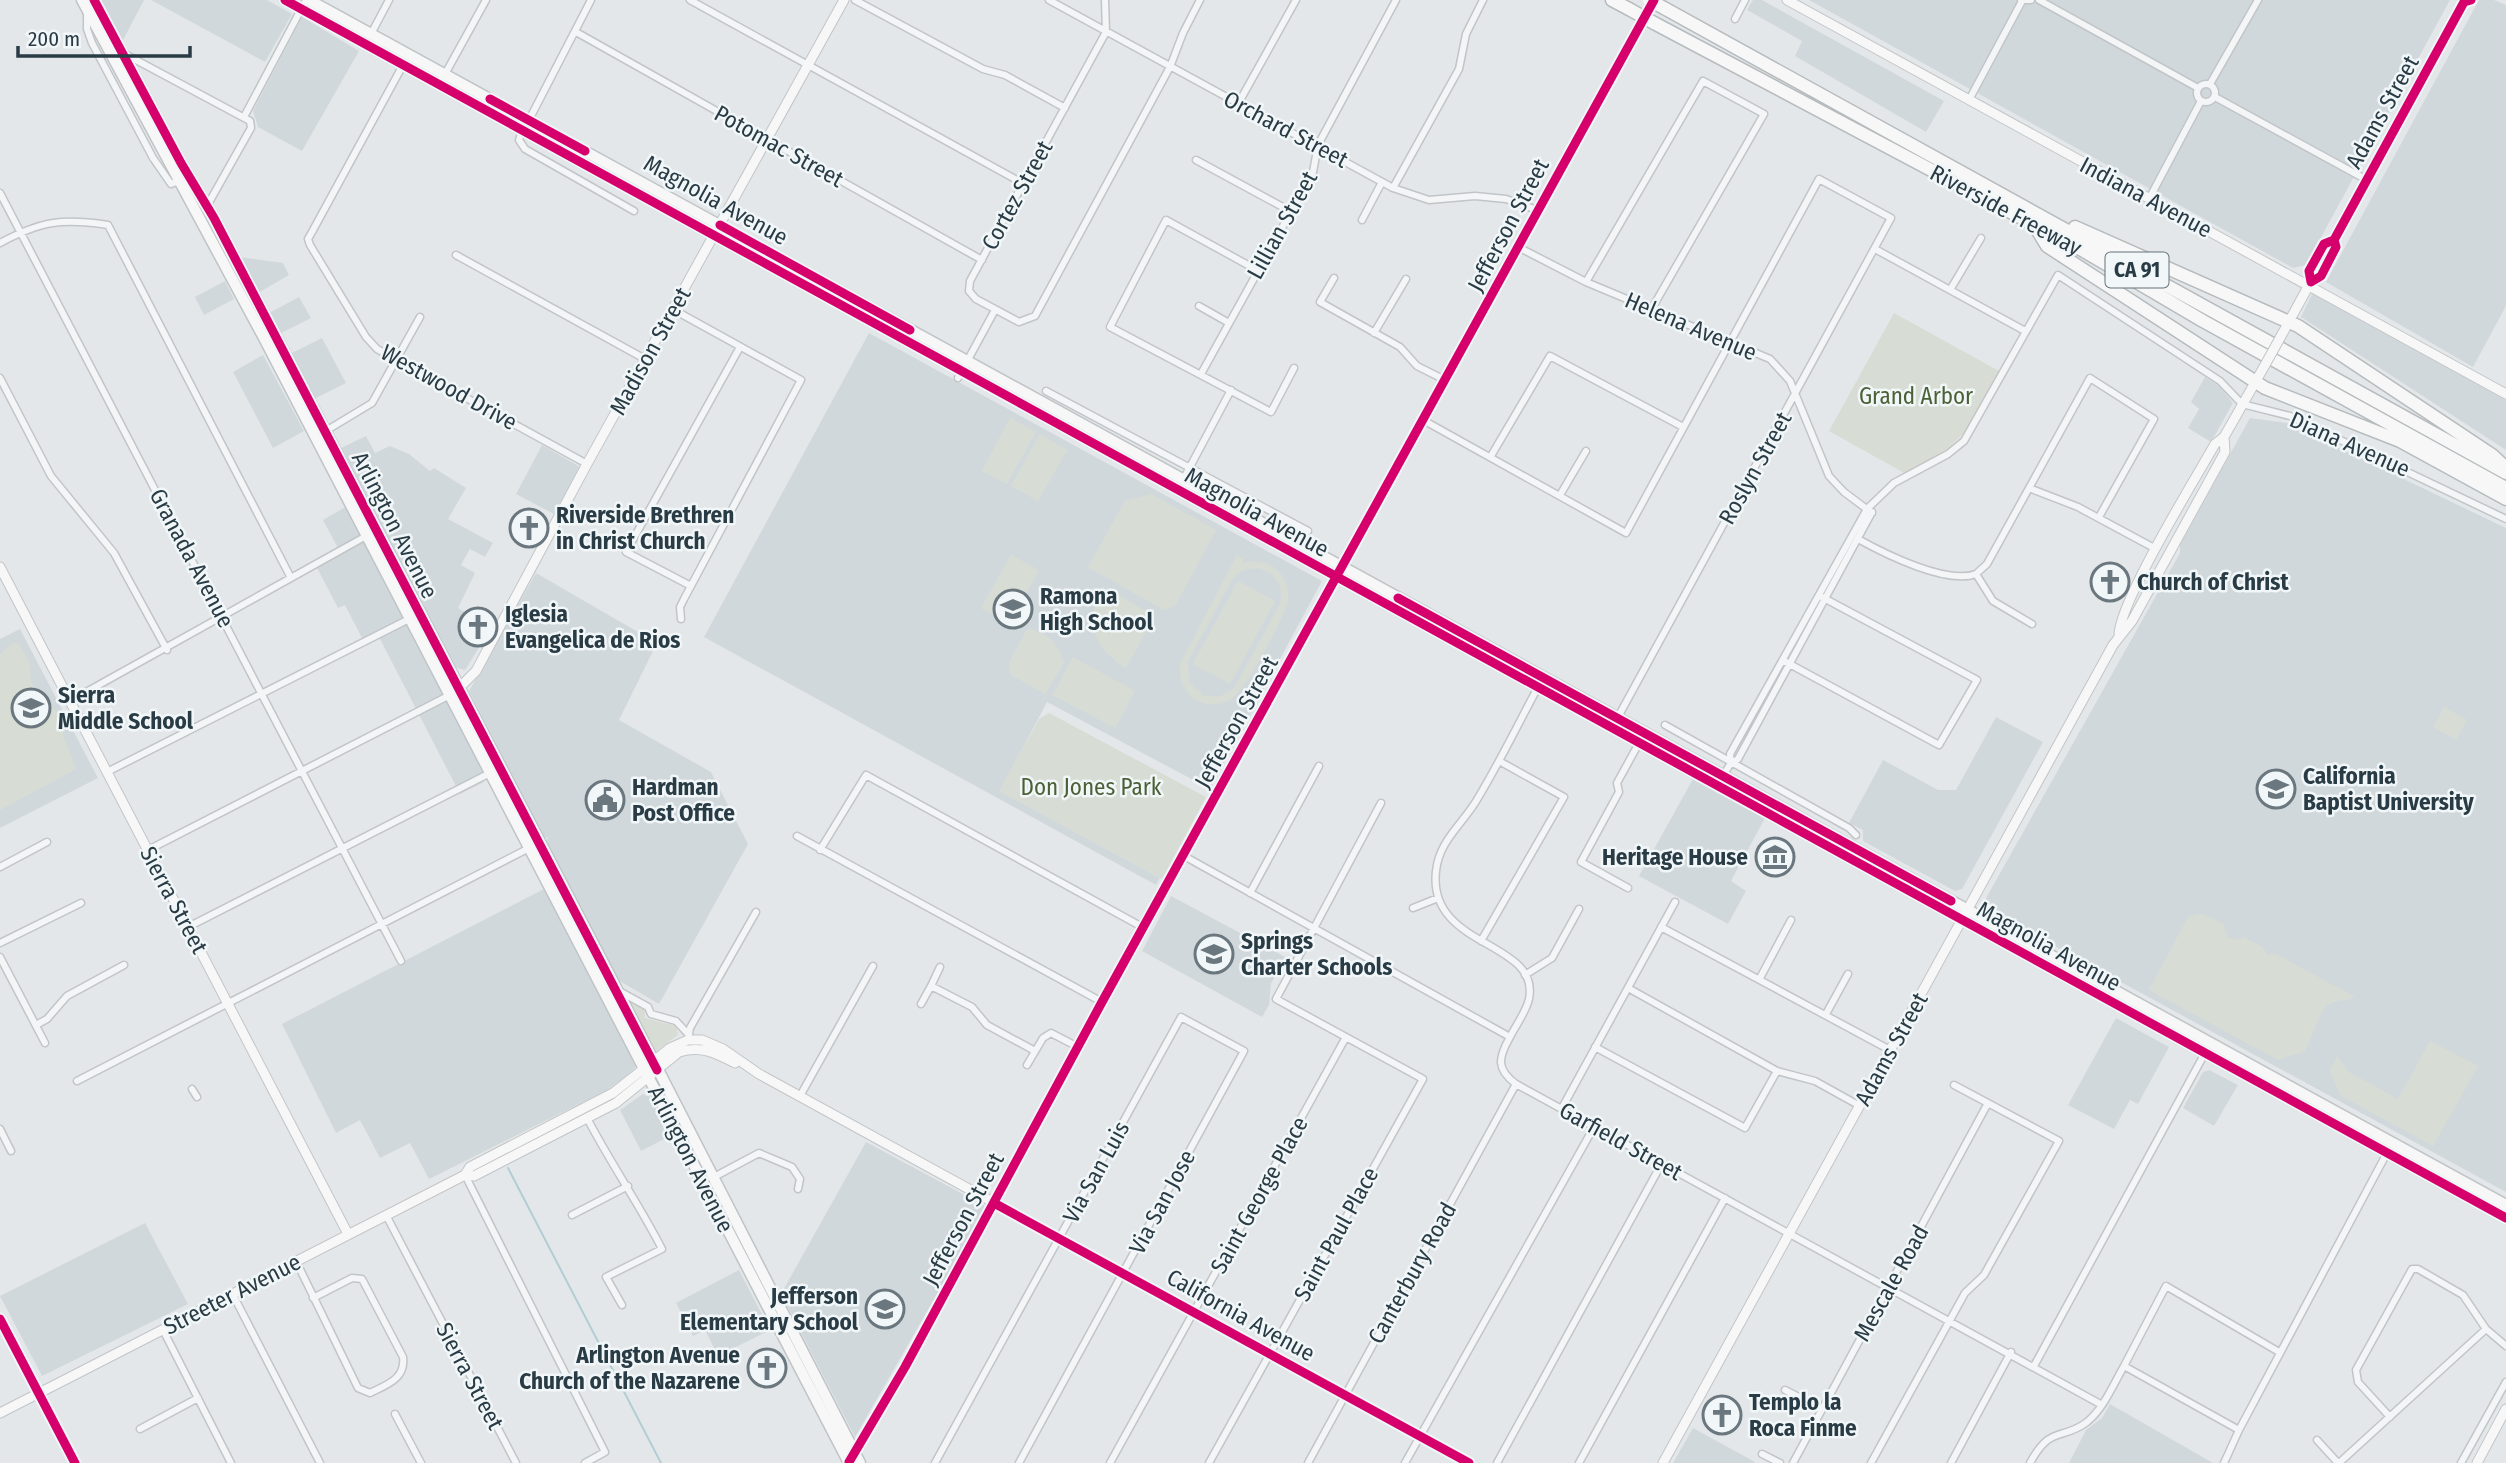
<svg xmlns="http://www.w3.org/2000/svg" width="2506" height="1463" font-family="'Fira Sans Condensed',sans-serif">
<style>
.built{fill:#d1d8dc}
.green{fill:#d7ddd4;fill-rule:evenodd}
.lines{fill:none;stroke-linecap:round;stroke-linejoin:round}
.stream{stroke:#b1ced5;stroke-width:2}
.street-casing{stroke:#c2c5c7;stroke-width:9}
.secondary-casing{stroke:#c2c5c7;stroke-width:11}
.primary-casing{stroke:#bfc4c7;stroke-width:13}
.highway-casing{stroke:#b6bbbe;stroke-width:15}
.street{stroke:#f3f5f6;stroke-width:6}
.secondary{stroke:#f7f7f7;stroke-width:9}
.primary{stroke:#f7f7f7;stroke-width:10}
.highway{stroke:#f7f7f7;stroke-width:12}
.secondary-bridge-casing{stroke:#c2c5c7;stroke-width:11;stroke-linecap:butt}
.highway-bridge-casing{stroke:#b6bbbe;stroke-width:15;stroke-linecap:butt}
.secondary-bridge{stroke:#f7f7f7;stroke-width:9}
.highway-bridge{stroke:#f7f7f7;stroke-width:12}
.cycleway-casing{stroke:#f1f6f8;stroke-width:13}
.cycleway{stroke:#d6006c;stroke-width:9}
.labels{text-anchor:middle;stroke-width:5;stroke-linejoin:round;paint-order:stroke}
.shield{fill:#f1f6f8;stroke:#65737a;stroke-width:2}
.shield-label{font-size:21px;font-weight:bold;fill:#293b44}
.street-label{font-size:23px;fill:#293b44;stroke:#f1f6f8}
.park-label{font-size:23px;fill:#4b6135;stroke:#f1f6f8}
.poi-label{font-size:23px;font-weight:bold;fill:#293b44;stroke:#f1f6f8;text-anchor:start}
</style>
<rect width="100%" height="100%" fill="#e4e7e9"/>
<path class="built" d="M100,0H144L122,42Z
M151,0H267L292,14L265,62Z
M1753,0H1762L1944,101L1926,132L1795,56L1802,41L1747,10Z
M1809,0H2450L2306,265L2293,268Z
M2479,0H2494L2506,5V306L2473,367L2326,282Z
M302,17L359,51L302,151L258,127L253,111Z
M239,257L283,263L289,275L258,293Z
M225,281L234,299L204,315L195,297Z
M2312,294L2506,400V450L2301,317Z
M299,297L311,318L279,334L269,313Z
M869,333L1322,581L1210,789L1047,702L1000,791L1160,878L1156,885L704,637Z
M322,338L346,383L314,399L290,354Z
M263,355L304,431L273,448L233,372Z
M2205,377L2220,387L2233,403L2211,442L2188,428L2199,409L2191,402Z
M2250,418L2287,423L2506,528V1192L1987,909L1985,900L2180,553V545Z
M366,436L375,453L390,446L409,454L430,471L434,468L466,488L448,519L493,543L485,557L470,549L461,565L475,573L458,608L491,628L465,670L454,667L339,449Z
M542,445L580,467L554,514L516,494Z
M347,506L481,765L484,782L460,794L379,637L365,644L345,605L338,608L316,566L340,552L323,520Z
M536,573L657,643L619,720L711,772L748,844L659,1004L618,980L546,841L548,837L544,838L469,691Z
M20,629L98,778L0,828V639Z
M1996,717L2043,742L1962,889L1955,891L1863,841V830L1849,823L1883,760L1938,790H1956Z
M1693,779L1765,818L1731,881L1746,891L1728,924L1639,876Z
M546,888L636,1066L631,1072L607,1090L429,1179L410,1143L380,1158L360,1120L336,1133L282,1024Z
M1171,896L1287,958L1271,983L1269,1005L1262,1017L1142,951Z
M2116,1018L2169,1047L2138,1104L2130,1100L2114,1129L2068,1105Z
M2209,1070L2238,1085L2214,1126L2183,1108L2203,1072Z
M643,1094L650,1097L670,1136L641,1151L620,1110Z
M866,1142L987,1207L855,1437L781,1294Z
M145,1223L188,1304L42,1376L0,1296Z
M739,1270L770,1330L718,1356L705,1330L693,1336L676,1303Z
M2110,1404L2213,1463H2069L2086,1430L2102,1418Z
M1693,1428L1755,1462L1754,1463H1673Z"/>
<path class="green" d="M1894,313L1999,371L1964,433L1947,449L1906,474L1829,431Z
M1010,418L1036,432L1007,484L982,471Z
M1040,434L1067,450L1038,501L1011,486Z
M1151,494L1216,530L1175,606L1164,610L1088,567L1125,501Z
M1011,555L1039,570L1009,624L981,608Z
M1237,555L1243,559L1242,563C1268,556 1291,573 1288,601C1284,618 1247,687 1234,697C1223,706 1205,707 1193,698C1182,689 1179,677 1180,664ZM1255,568C1275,571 1284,585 1280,604L1235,687L1221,696H1204L1189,682L1188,661L1233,578L1243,570Z
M1238,581L1275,601L1230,684L1193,664Z
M1103,587L1150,613L1152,621L1126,668C1094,649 1084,620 1103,587Z
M1027,629C1048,632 1058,643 1064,663L1045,694L1011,675L1009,663Z
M13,643L19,644L29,662L31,681L36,691L46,698L61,718L64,738L76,769L0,810V654Z
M1073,657L1135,691L1115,728L1053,695Z
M2444,707L2467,720L2456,740L2433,727Z
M1049,713L1206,797L1162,879L999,791L1039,719Z
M2202,914L2223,924L2228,938L2239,940L2244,937L2262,947L2268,955L2276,954L2355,997C2346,1001 2335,1000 2327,1005C2321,1008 2310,1042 2305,1051L2278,1060L2149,990L2188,917Z
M624,994L645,1007V1018L676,1026L678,1035L656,1051Z
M2430,1041L2478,1066L2433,1146L2340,1095L2330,1070L2337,1056L2347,1071L2398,1099Z"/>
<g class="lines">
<path class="stream" d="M508,1168L661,1463"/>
<defs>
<path id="street" d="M690,0L1024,184
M855,0L983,69L1005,75L1065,108
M1049,0L1393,188L1429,200L1475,196L1506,199L1537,210
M1105,0L1106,32L970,281L969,291L976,299L1019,322L1035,316L1170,67L1183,33L1200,0
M2021,0H2031
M2039,0L2198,88
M87,15V29L92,43L153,158L171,184L179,181
M1735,19L1745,0
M576,32L982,260
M371,34L389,0
M123,53L250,121L251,128L207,206
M403,65L312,232L308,239L310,245L366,337L377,349L587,464
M2197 93a9 9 0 1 1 18 0a9 9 0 1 1-18 0Z
M2210,84L2258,0
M439,85L486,0
M2215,97L2367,180
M1969,100L2022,1
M1238,104L1296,0
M245,115L306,0
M529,120L591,0
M522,130L519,140L525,149L634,211
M1196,160L1290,211
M1393,188L1459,69L1466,34L1483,0
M0,193L401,961
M2149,199L2201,101
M1362,220L1382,182
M0,243C41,221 62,218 108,225L291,578
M1518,247L1586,282L1770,359L1790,381L1829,476L1844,492L1872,513
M1875,249L2025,331
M456,255L645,359
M1257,270L1166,220L1110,327L1271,412L1294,368
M1334,278L1320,302L1400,347L1417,366L1445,380
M1586,282L1703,81L1764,114L1651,310
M1950,290L1981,238
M1199,306L1229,323
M674,310L801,380L684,599L680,607L681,619
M1374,333L1406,279
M1201,374L1313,172L1318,145L1396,0
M0,378L51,476L114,553L167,650
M958,378L995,310
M1046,391L1308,531
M1423,420L1626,533L1819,179L1891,218L1618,717
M324,432L372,403L420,317
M1491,456L1550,356L1683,427
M1183,480L1231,390
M2029,488L2078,507L2156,549
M1560,495L1586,451
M1858,539C1885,554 1947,585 1976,574L1993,601L2032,624
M1976,574L1987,564L2090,378L2154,419L2099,517
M691,586L626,552L740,347
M1784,661L1939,745L1977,680L1820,596
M70,701L368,535
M1665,725L1849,828L1856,835
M1731,763L1730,754L1867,509L1894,483L1948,454L1964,441L2058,275L2220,381L2242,404L2290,416L2506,519
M107,772L411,618
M1717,785L1731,763L1738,759L1872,512
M797,836L1102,1002
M148,850L450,695
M820,850L866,775L1144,928
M1184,856L1510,1037C1498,1058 1496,1069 1516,1084L2102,1405
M0,867L47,842
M1628,888L1581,862L1619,792L1617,783L1639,743
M1250,893L1319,766
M1413,908L1438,898
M188,927L492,772
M1661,927L1890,1050
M1481,941L1564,797L1499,761
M0,943L81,903
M0,957L45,1043
M1525,975L1552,958L1579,909
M1760,978L1791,920
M931,986L940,967
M1628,988L1777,1071L1815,1081L1860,1106
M619,991L648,1007L651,1014L676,1021L689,1035
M921,1004L931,986L972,1007L987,1025L1035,1051
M1826,1014L1848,974
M36,1025L47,1019L67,996L124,965
M1510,1037C1516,1025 1526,1012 1529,999C1541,940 1427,949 1436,871C1439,840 1464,823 1478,798C1502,758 1522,716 1544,676
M688,1040L690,1028L756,912
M1595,1047L1745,1128L1777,1071
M1027,1065L1043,1038L1051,1033L1078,1047
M77,1081L539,843
M192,1089L197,1097
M800,1096L873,966
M1562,1108L1675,902
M587,1118C611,1164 639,1204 662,1249L606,1277L622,1305
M0,1129L11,1151
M465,1175L605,1452L585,1463
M714,1177L759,1153L792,1167L800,1179L798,1189
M386,1215L516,1463
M572,1215L628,1186
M296,1261L358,1388L370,1393C386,1385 406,1379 403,1357L362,1279L352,1278L313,1298
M232,1293L320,1463
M163,1330L231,1463
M2034,1366L2205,1053
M2124,1366L2166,1286L2279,1352
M1785,1390L1822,1409
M395,1414L421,1463
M2390,1417L2358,1382L2356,1370L2412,1269H2418L2463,1295L2486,1329L2506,1346
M140,1429L198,1398
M2317,1440L2338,1463
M1762,1454L1780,1463
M935,1463L1181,1017L1244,1051L1019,1463
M1110,1463L1346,1037
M1209,1463L1423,1079L1276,999L1381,803
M1308,1463L1516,1084
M1405,1463L1594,1127
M1497,1463L1662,1163
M1579,1463L1725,1198
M1793,1463L1988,1103
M1871,1463L1965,1293L1984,1275L2059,1141L1954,1085
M1951,1463L2011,1352
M2030,1463C2051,1424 2062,1441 2087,1422C2104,1408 2113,1385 2124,1366L2239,1430
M2224,1463L2239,1430L2388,1151
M2339,1463L2486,1329
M2461,1463L2506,1382"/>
<path id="secondary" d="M1787,0L2506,394
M2311,282L2309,271L2324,244L2334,240
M2280,338L2309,285L2321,276L2336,247L2334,240L2464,2L2471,0
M0,567L348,1234
M2119,635C2119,603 2195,479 2215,444L2224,437L2265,365
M455,692L476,671L587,464L844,0
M465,1175L470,1167L613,1093L670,1048L688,1040H702L723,1049L759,1074L1469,1463
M0,1319L75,1463
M0,1413L465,1175L474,1176L616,1103L679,1052C701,1045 716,1053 735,1063
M853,1455L905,1367L1102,1002L1654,0
M1663,1463L2113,645L2132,621L2225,452L2224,437
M2477,1463L2506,1409"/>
<path id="primary" d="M82,0L265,340L849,1463
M94,0L181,163L214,218L609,974L860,1463
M285,0L2506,1218
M309,0L2506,1205"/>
<path id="highway" d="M1612,0L1629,9
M1664,8L2506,473
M1654,23L2084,251L2203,321L2506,488
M2035,226L2047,246L2265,388L2400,441L2506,499
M2075,227L2298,326L2492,455L2506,468"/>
</defs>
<use href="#street" class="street-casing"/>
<use href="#secondary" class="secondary-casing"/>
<use href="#primary" class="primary-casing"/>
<use href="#highway" class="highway-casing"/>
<use href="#street" class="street"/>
<use href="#secondary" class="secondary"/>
<use href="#primary" class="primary"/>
<use href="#highway" class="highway"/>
<defs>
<path id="secondary-bridge" d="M2265,365L2280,338"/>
<path id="highway-bridge" d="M1649,0L1664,8
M1629,9L1654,23"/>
</defs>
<use href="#secondary-bridge" class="secondary-bridge-casing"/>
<use href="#highway-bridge" class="highway-bridge-casing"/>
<use href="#secondary-bridge" class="secondary-bridge"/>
<use href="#highway-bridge" class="highway-bridge"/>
<defs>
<path id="cycleway" d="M94,0L181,163L214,218L657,1070
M285,0L2506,1218
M490,99L585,151
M720,225L910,330
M2334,240L2324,244L2309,271L2311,282L2321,276L2336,247L2334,240L2464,2L2471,0
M1398,598L1951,901
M994,1203L1469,1463
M0,1319L75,1463
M849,1462L905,1367L1102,1002L1654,0"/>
</defs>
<use href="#cycleway" class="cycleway-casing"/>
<use href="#cycleway" class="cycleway"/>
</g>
<defs>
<symbol id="church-ring" viewBox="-11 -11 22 22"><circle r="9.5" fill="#f1f6f8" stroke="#6a777e" stroke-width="1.5"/><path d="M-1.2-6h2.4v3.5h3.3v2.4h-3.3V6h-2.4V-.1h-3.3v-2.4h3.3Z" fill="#6a777e"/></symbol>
<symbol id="school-ring" viewBox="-11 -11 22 22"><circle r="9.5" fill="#f1f6f8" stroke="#6a777e" stroke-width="1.5"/><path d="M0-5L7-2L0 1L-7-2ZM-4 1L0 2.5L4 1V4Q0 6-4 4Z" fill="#6a777e"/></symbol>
<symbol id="university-ring" viewBox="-11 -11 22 22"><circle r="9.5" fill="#f1f6f8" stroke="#6a777e" stroke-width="1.5"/><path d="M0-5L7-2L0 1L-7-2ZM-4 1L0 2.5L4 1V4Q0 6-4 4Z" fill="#6a777e"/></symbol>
<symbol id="civic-ring" viewBox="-11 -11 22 22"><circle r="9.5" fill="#f1f6f8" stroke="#6a777e" stroke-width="1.5"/><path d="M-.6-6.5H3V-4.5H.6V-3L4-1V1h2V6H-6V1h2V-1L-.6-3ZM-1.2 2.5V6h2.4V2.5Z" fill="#6a777e"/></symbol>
<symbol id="museum-ring" viewBox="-11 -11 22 22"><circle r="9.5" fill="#f1f6f8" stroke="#6a777e" stroke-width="1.5"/><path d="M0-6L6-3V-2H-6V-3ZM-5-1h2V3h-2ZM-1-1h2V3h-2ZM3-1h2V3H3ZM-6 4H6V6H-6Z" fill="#6a777e"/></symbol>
</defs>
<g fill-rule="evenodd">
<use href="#church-ring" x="507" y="506" width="44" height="44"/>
<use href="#church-ring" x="2088" y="560" width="44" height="44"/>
<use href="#school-ring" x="991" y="587" width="44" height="44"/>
<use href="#church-ring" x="456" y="605" width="44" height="44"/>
<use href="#school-ring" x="9" y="686" width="44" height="44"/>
<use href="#university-ring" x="2254" y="767" width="44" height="44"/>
<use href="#civic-ring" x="583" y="778" width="44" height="44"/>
<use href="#museum-ring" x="1753" y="835" width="44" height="44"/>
<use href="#school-ring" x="1192" y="932" width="44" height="44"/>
<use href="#school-ring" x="863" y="1287" width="44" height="44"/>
<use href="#church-ring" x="745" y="1346" width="44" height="44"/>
<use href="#church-ring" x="1700" y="1393" width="44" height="44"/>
</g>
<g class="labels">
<rect class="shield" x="2105.5" y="252.5" width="63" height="35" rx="5"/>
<g class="shield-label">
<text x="2137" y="277">CA 91</text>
</g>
<g class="street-label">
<text transform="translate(2382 112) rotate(-61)" y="8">Adams Street</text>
<text transform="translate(1286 129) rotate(28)" y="8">Orchard Street</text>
<text transform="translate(779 146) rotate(29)" y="8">Potomac Street</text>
<text transform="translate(1017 195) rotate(-61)" y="8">Cortez Street</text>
<text transform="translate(2146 197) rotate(28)" y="8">Indiana Avenue</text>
<text transform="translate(716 200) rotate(29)" y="8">Magnolia Avenue</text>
<text transform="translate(2006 210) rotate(28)" y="8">Riverside Freeway</text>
<text transform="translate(1282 225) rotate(-61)" y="8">Lillian Street</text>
<text transform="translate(1508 225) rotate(-62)" y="8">Jefferson Street</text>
<text transform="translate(1691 326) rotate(23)" y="8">Helena Avenue</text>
<text transform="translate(650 351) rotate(-61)" y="8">Madison Street</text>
<text transform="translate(449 387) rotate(29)" y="8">Westwood Drive</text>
<text transform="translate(2350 444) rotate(24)" y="8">Diana Avenue</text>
<text transform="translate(1755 468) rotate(-61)" y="8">Roslyn Street</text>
<text transform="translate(1257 512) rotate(29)" y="8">Magnolia Avenue</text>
<text transform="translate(395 525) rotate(63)" y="8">Arlington Avenue</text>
<text transform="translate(192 558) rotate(62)" y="8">Granada Avenue</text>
<text transform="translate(1236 722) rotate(-61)" y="8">Jefferson Street</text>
<text transform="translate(174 900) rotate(62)" y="8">Sierra Street</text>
<text transform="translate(2049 946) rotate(29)" y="8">Magnolia Avenue</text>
<text transform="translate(1891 1049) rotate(-61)" y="8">Adams Street</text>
<text transform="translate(1621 1141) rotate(29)" y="8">Garfield Street</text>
<text transform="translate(691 1159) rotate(63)" y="8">Arlington Avenue</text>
<text transform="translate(1096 1172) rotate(-61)" y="8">Via San Luis</text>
<text transform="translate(1259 1195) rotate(-61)" y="8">Saint George Place</text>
<text transform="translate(1162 1202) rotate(-62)" y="8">Via San Jose</text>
<text transform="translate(963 1219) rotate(-62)" y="8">Jefferson Street</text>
<text transform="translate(1336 1234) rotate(-61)" y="8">Saint Paul Place</text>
<text transform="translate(1412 1273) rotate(-61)" y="8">Canterbury Road</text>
<text transform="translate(1891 1283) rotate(-61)" y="8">Mescale Road</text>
<text transform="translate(232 1294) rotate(-27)" y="8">Streeter Avenue</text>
<text transform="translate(1241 1315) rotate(29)" y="8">California Avenue</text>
<text transform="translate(470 1376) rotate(62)" y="8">Sierra Street</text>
</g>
<g class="park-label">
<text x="1916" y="404">Grand Arbor</text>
<text x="1091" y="795">Don Jones Park</text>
</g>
<g class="poi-label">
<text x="556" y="523">Riverside Brethren<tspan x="556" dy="26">in Christ Church</tspan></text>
<text x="2137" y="590">Church of Christ</text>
<text x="1040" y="604">Ramona<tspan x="1040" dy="26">High School</tspan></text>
<text x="505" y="622">Iglesia<tspan x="505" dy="26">Evangelica de Rios</tspan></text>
<text x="58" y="703">Sierra<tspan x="58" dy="26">Middle School</tspan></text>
<text x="2303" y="784">California<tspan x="2303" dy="26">Baptist University</tspan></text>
<text x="632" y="795">Hardman<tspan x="632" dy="26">Post Office</tspan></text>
<text x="1748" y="865" text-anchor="end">Heritage House</text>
<text x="1241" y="949">Springs<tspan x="1241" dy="26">Charter Schools</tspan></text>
<text x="858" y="1304" text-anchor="end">Jefferson<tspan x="858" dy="26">Elementary School</tspan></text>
<text x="740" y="1363" text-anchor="end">Arlington Avenue<tspan x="740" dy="26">Church of the Nazarene</tspan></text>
<text x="1749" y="1410">Templo la<tspan x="1749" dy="26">Roca Finme</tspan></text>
</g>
</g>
<path d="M18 46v10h172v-10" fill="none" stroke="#293b44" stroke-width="3.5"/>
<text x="28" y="46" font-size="21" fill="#293b44" stroke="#f1f6f8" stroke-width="5" paint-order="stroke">200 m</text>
</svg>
